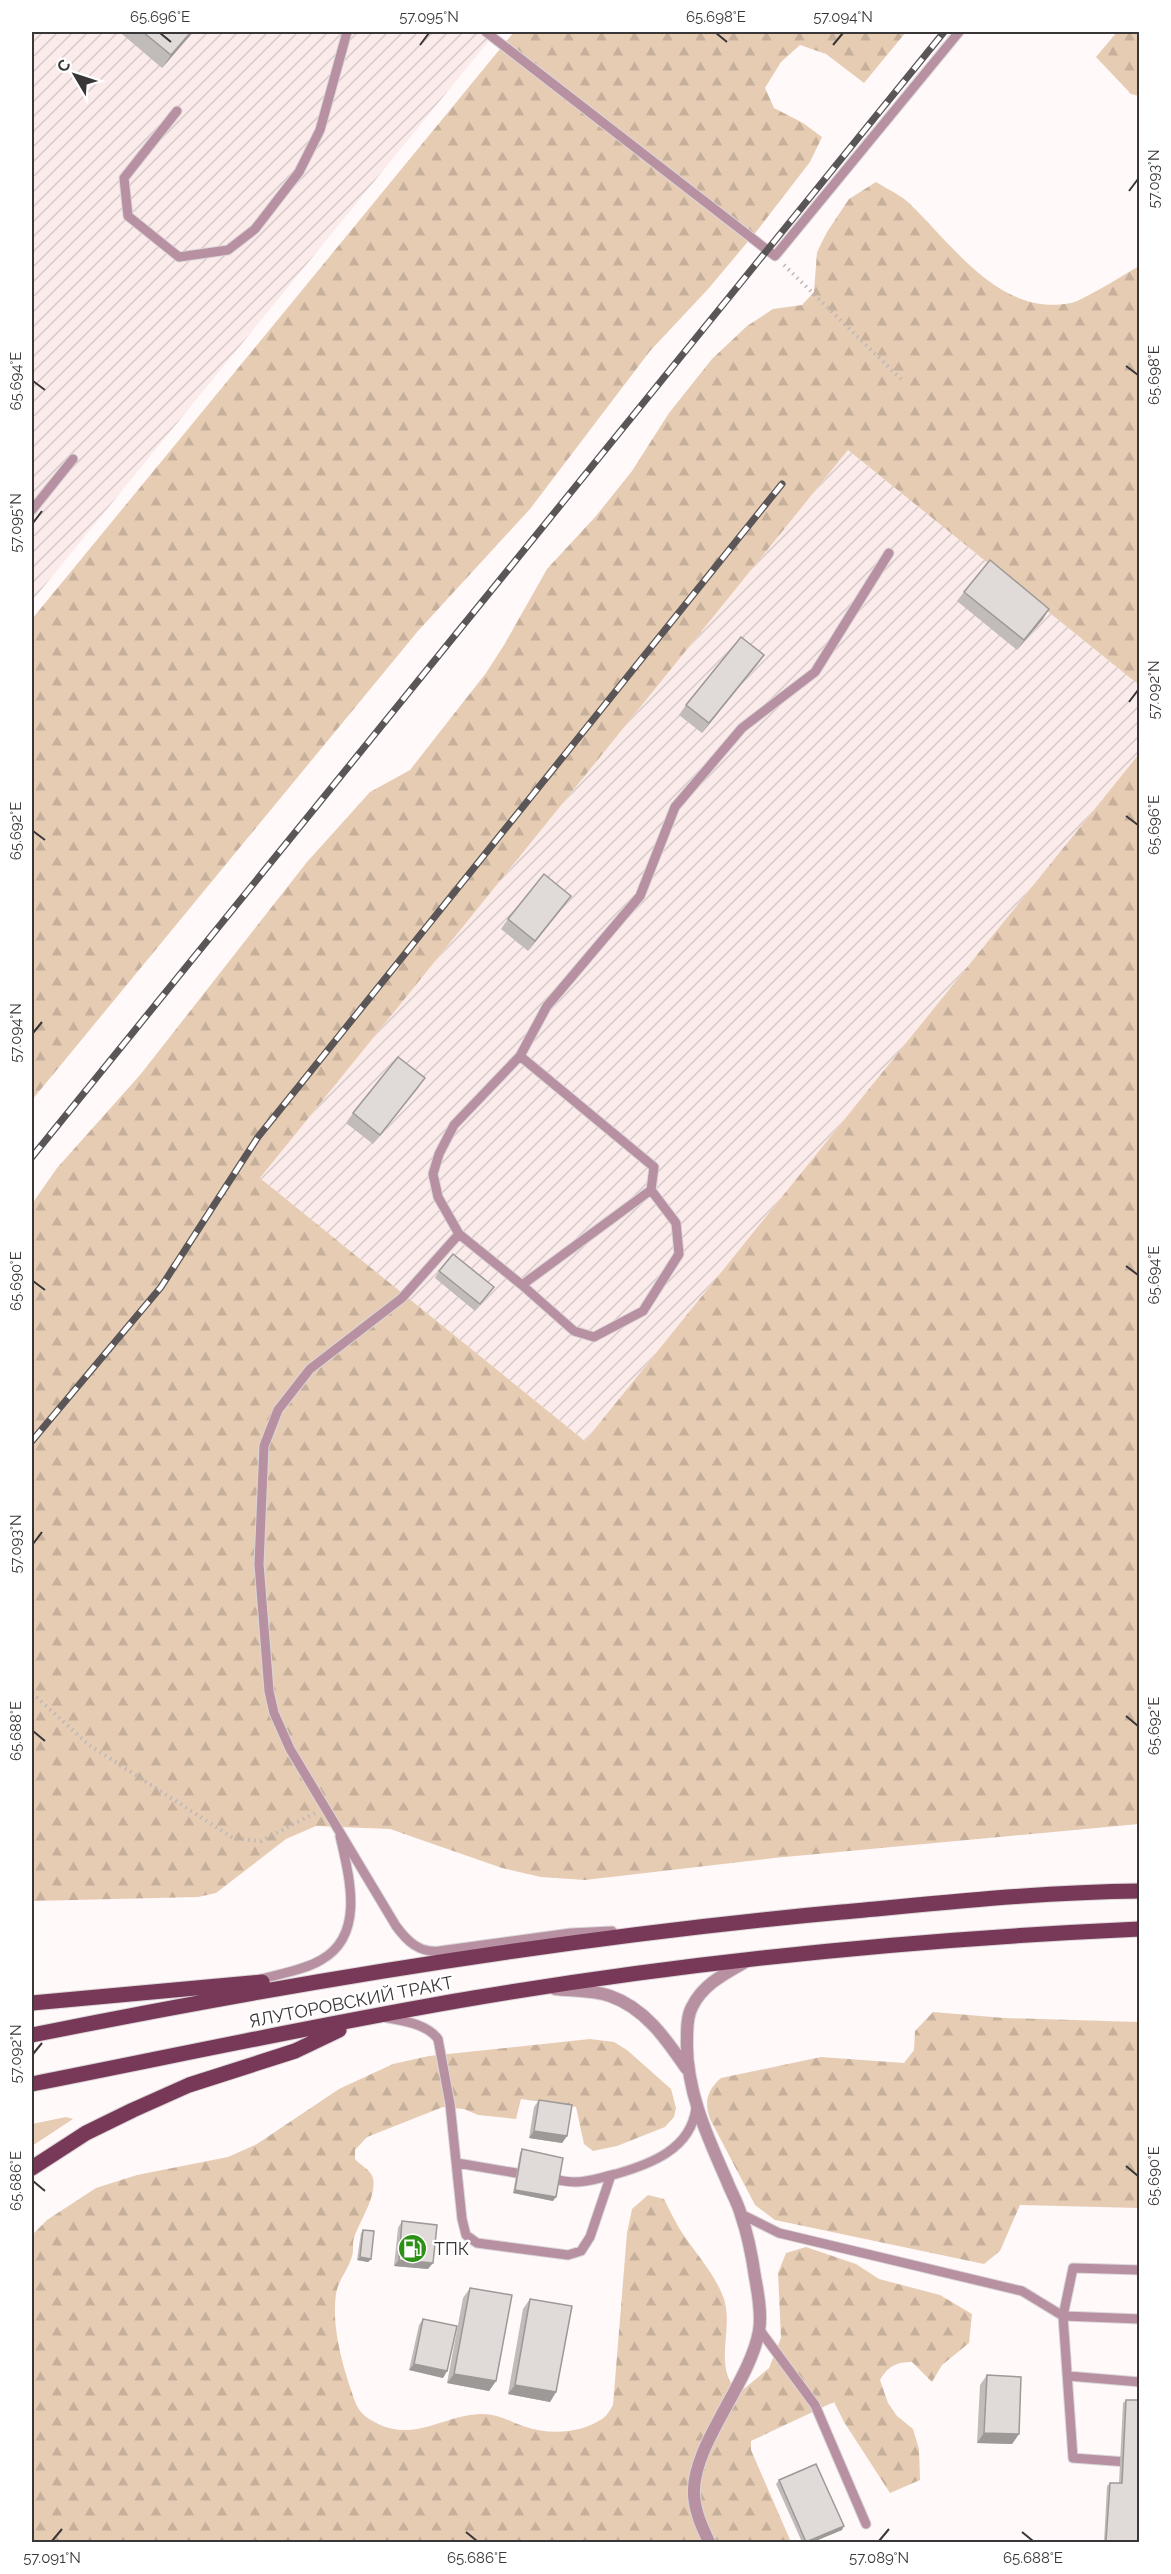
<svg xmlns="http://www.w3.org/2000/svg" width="1171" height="2574" font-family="Raleway,sans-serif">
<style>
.industrial{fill:url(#industrial-furrows)}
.grass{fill:#e7ccb4}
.forest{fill:url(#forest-firs)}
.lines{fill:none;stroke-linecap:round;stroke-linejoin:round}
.lane-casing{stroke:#dbd6d7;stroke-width:11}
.street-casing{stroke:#dbd6d7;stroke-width:14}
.primary-casing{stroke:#dbd6d7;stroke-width:17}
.path{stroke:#bcb7b8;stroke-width:4;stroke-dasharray:1.5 4.5;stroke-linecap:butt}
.lane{stroke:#b790a2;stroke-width:9}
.street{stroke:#b790a2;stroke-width:12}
.primary{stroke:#783959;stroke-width:15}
.rail-casing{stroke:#5a5657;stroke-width:7}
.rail{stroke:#fff;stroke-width:4.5;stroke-dasharray:14;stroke-linecap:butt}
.wall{fill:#c1bbba}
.shaded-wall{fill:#9d9997}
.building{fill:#e0dad8;stroke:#9d9997;stroke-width:1.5}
.ticks{fill:none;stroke:#393637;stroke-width:2}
.labels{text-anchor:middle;stroke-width:4.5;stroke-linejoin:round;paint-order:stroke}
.street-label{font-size:18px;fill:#393637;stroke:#fff}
.poi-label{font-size:18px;fill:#393637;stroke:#fff;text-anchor:start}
.neatline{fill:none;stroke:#393637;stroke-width:2}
.ticks-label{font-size:15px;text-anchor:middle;fill:#393637}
</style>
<defs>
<pattern id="industrial-furrows" width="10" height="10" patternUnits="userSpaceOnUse" patternTransform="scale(1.5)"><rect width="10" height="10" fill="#fbebeb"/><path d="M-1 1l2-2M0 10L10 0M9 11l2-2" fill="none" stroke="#d8caca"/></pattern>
<pattern id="forest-firs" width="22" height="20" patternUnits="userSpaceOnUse" patternTransform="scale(1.5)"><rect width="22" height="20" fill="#e7ccb4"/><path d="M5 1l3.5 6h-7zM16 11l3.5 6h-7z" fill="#c7b09b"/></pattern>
</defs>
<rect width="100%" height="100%" fill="#fff9fa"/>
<path class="industrial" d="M32,32H496L32,601Z
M848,450L1139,685V754L585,1441L260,1178Z"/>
<path class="grass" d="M66,2117L73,2119L32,2146V2124Z"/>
<path class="forest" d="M514,32H906L864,83L826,54L800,45L781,62L765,88L774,108L803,123L822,137L810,162L756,232L709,288L650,351L530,509L418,631L32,1100V619Z
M1117,32H1139V96L1131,94L1096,57Z
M876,182C887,189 901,195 910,204C954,246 1000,317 1071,303C1084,300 1125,274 1139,266V685L848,450L260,1178L585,1441L1139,754V1824L774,1858L585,1880L541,1877L502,1868L390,1829L316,1826L286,1839L216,1893L198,1897L32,1901V1204L57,1168L140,1075L307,862L370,792L410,770L486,673L504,645L547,569L596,516L632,471L669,413L712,359L747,326L773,309L802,305L814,292L817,252L827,232L849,199Z
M933,2012L1004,2018L1139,2022V2208L1020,2205L1000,2251L984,2264L775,2220L755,2205L710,2119C704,2102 707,2090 721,2078L821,2057L904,2063L914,2050L915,2031Z
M590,2039L614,2042L627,2050L671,2089L676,2108L674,2117L665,2127L617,2146L593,2151L584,2144L576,2107L521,2099L516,2119L478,2115L464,2109L443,2107L367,2137L355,2150V2159C360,2165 371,2170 373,2178C377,2197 359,2222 354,2238C352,2244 354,2251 352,2256C349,2269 338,2280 336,2294C331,2329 344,2371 356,2404C359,2411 365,2417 371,2420C411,2445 440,2416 480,2414C495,2413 510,2421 523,2426C548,2435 579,2434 602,2419C607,2416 610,2410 613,2405L627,2233L632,2209L648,2195L664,2199C669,2209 674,2219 679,2228C694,2252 715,2273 724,2299C734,2330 712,2368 739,2393L769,2368L781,2338L778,2273L786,2253L806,2247L856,2264L879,2279L940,2295L972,2314L969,2343L942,2365L932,2382L912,2362C897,2362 888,2366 880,2380L888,2403L897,2416L913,2429L919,2449L920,2480L890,2493L844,2422L834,2402L751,2441V2450L791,2542H32V2235L47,2220L96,2188L137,2175L228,2157L257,2144L339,2089L393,2064L429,2056Z"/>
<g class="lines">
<defs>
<path id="lane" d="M486,32L775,256L959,32
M177,111L124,178L128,216L179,257L228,250L255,229L299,172L320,130L347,32
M32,510L73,459
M520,1056L654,1167L651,1190L522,1285L459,1234L438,1197L433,1174L439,1154L454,1125L520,1056L547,1006L640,896L675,807L742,728L815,672L889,553
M459,1234L402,1298L310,1369L278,1410L264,1446L259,1564L269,1691L274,1713L290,1749L396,1926C407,1941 419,1953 439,1951L571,1933L612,1931
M522,1285L574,1331L594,1337L643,1311L679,1254L676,1223L651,1190
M258,1980C278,1974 302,1971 321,1960C366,1935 349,1876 340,1836
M383,2017C402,2021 426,2023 438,2039L450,2104L462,2219L466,2235L477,2243L568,2255L581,2251L590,2237L611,2175
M457,2163L528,2175
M548,2178C557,2180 566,2182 575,2182C590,2182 602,2177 616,2174C651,2164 691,2149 696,2108
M741,2214L779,2233L1022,2291L1063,2316L1140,2319
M1140,2270L1073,2268L1063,2316L1073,2458L1140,2463
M759,2329L815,2405L866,2524
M1068,2376L1140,2382"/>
<path id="street" d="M555,1989C573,1991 593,1990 610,1996C645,2008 666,2039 686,2068
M709,2542C702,2527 695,2512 694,2495C691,2446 750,2383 759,2331C762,2315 758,2293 755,2277C752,2256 748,2235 741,2215C738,2203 731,2192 727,2181C707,2136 685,2088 687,2038C687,2028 687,2016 692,2007C703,1984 726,1973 747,1961"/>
<path id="primary" d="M32,2003L262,1982
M32,2035C300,1981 570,1937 842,1912C941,1903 1040,1892 1140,1891
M32,2084C179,2055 326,2023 474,1998C693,1961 917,1939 1140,1929
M32,2168L86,2133L133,2110L189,2085L295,2051L339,2030"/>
</defs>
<use href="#lane" class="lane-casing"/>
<use href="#street" class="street-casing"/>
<use href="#primary" class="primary-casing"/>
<path class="path" d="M784,265L903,381
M32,1693L89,1745L233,1838L261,1841L315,1813"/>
<use href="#lane" class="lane"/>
<use href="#street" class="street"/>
<use href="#primary" class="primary"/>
<defs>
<path id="rail" d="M32,1157L944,32
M32,1441L161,1287L258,1137L782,484"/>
</defs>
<use href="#rail" class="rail-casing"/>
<use href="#rail" class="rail"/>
</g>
<path class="wall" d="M124,32H193L162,68L122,34Z
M964,592L1043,619L1017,650L957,601Z
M764,655L702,733L679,715L686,705Z
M571,896L528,951L501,929L508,919Z
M418,1088L373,1144L346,1123L353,1113Z
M439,1271L494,1287L475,1311L435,1278Z
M539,2100L567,2136L562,2143L529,2138L534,2107Z
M522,2149L553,2201L513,2193L520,2153Z
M402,2221L428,2269L394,2266L398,2228Z
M363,2230L371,2259L368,2262L357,2260L361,2233Z
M470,2288L496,2381L489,2391L447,2383L463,2298Z
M530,2299L556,2392L550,2402L508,2394L523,2309Z
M423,2319L447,2371L443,2378L409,2370L419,2325Z
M987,2375L1019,2434L1012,2444L977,2443L980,2385Z
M1126,2400L1140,2542H1104L1107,2486L1110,2483H1119L1123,2403Z
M779,2480L842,2530L813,2542H802L776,2484Z"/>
<path class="shaded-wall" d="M191,32H193L162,68L171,55Z
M1049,609L1043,619L1017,650L1024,640Z
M764,655L757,665L702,733L709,723Z
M571,896L564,906L528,951L535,941Z
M425,1078L418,1088L373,1144L380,1135Z
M534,2131L567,2136L562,2143L529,2138Z
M515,2190L556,2197L553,2201L513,2193Z
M360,2257L371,2259L368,2262L357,2260Z
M399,2260L433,2263L428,2269L394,2266Z
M414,2364L447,2371L443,2378L409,2370Z
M454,2374L496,2381L489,2391L447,2383Z
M515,2385L556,2392L550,2402L508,2394Z
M984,2433L1019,2434L1012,2444L977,2443Z
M844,2526L842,2530L813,2542H808Z
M1106,2541L1133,2542H1105Z"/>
<path class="building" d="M143,32H191L171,55Z
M990,560L1049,609L1024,640L964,592Z
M741,637L764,655L709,723L686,705Z
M544,874L571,896L535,941L508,919Z
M398,1057L425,1078L380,1135L353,1113Z
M453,1254L494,1287L480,1304L439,1271Z
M539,2100L572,2105L567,2136L534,2131Z
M522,2149L563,2158L556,2197L515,2190Z
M402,2221L437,2225L433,2263L399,2260Z
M363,2230L374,2231L371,2259L360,2257Z
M470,2288L512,2295L496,2381L454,2374Z
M530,2299L572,2306L556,2392L515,2385Z
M423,2319L457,2326L447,2371L414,2364Z
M987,2375L1021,2377L1019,2434L984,2433Z
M1126,2400H1140V2542L1106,2541L1110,2483H1122Z
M816,2464L844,2526L806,2542L779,2480Z"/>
<path class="ticks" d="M160,33L171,42M716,33L727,42M420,45L429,33M833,45L843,33M1129,191L1138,179M1126,366L1138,375M33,381L45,390M33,523L42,511M1129,702L1138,690M1126,816L1138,825M33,831L45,840M33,1033L42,1022M1126,1266L1138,1275M33,1281L45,1290M33,1544L42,1532M1126,1716L1138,1726M33,1731L45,1741M33,2054L42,2043M1126,2166L1138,2176M33,2181L45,2191M466,2532L477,2541M1022,2532L1033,2541M52,2541L62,2529M879,2541L889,2529"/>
<defs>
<symbol id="fuel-disc" viewBox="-11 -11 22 22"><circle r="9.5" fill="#2b9215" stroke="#fff"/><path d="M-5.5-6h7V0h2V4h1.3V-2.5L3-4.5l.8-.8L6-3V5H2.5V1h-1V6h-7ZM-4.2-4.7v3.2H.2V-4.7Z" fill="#fff"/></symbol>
</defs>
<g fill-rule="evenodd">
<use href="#fuel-disc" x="396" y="2232" width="33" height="33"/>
</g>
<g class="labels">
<g class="street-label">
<text transform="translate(351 2002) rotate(-11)" y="6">ЯЛУТОРОВСКИЙ ТРАКТ</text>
</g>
<g class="poi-label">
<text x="434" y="2255">ТПК</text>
</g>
</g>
<rect width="1171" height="2574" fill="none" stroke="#ffffff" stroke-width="66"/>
<g transform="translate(75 75) rotate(309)" stroke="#ffffff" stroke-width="4.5" paint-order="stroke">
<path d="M0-4.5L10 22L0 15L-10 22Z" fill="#393637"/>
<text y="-9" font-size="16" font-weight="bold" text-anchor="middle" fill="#393637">С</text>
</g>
<rect x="33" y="33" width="1105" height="2508" class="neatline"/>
<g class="ticks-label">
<text x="160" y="22">65.696°E</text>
<text x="429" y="22">57.095°N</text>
<text x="716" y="22">65.698°E</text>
<text x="843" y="22">57.094°N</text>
<text transform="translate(1154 179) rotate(-90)" y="5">57.093°N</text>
<text transform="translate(1154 375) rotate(-90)" y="5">65.698°E</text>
<text transform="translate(16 381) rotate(-90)" y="5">65.694°E</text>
<text transform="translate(16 523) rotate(-90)" y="5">57.095°N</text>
<text transform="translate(1154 690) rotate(-90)" y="5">57.092°N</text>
<text transform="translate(1154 825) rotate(-90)" y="5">65.696°E</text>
<text transform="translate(16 831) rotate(-90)" y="5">65.692°E</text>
<text transform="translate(16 1033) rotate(-90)" y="5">57.094°N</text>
<text transform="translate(1154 1275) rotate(-90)" y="5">65.694°E</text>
<text transform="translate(16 1281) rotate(-90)" y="5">65.690°E</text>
<text transform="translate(16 1544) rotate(-90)" y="5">57.093°N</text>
<text transform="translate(1154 1726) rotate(-90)" y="5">65.692°E</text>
<text transform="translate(16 1731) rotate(-90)" y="5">65.688°E</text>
<text transform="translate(16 2054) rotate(-90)" y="5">57.092°N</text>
<text transform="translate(1154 2176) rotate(-90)" y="5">65.690°E</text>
<text transform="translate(16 2181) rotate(-90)" y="5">65.686°E</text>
<text x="52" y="2563">57.091°N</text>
<text x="477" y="2563">65.686°E</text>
<text x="879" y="2563">57.089°N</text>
<text x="1033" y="2563">65.688°E</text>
</g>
</svg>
